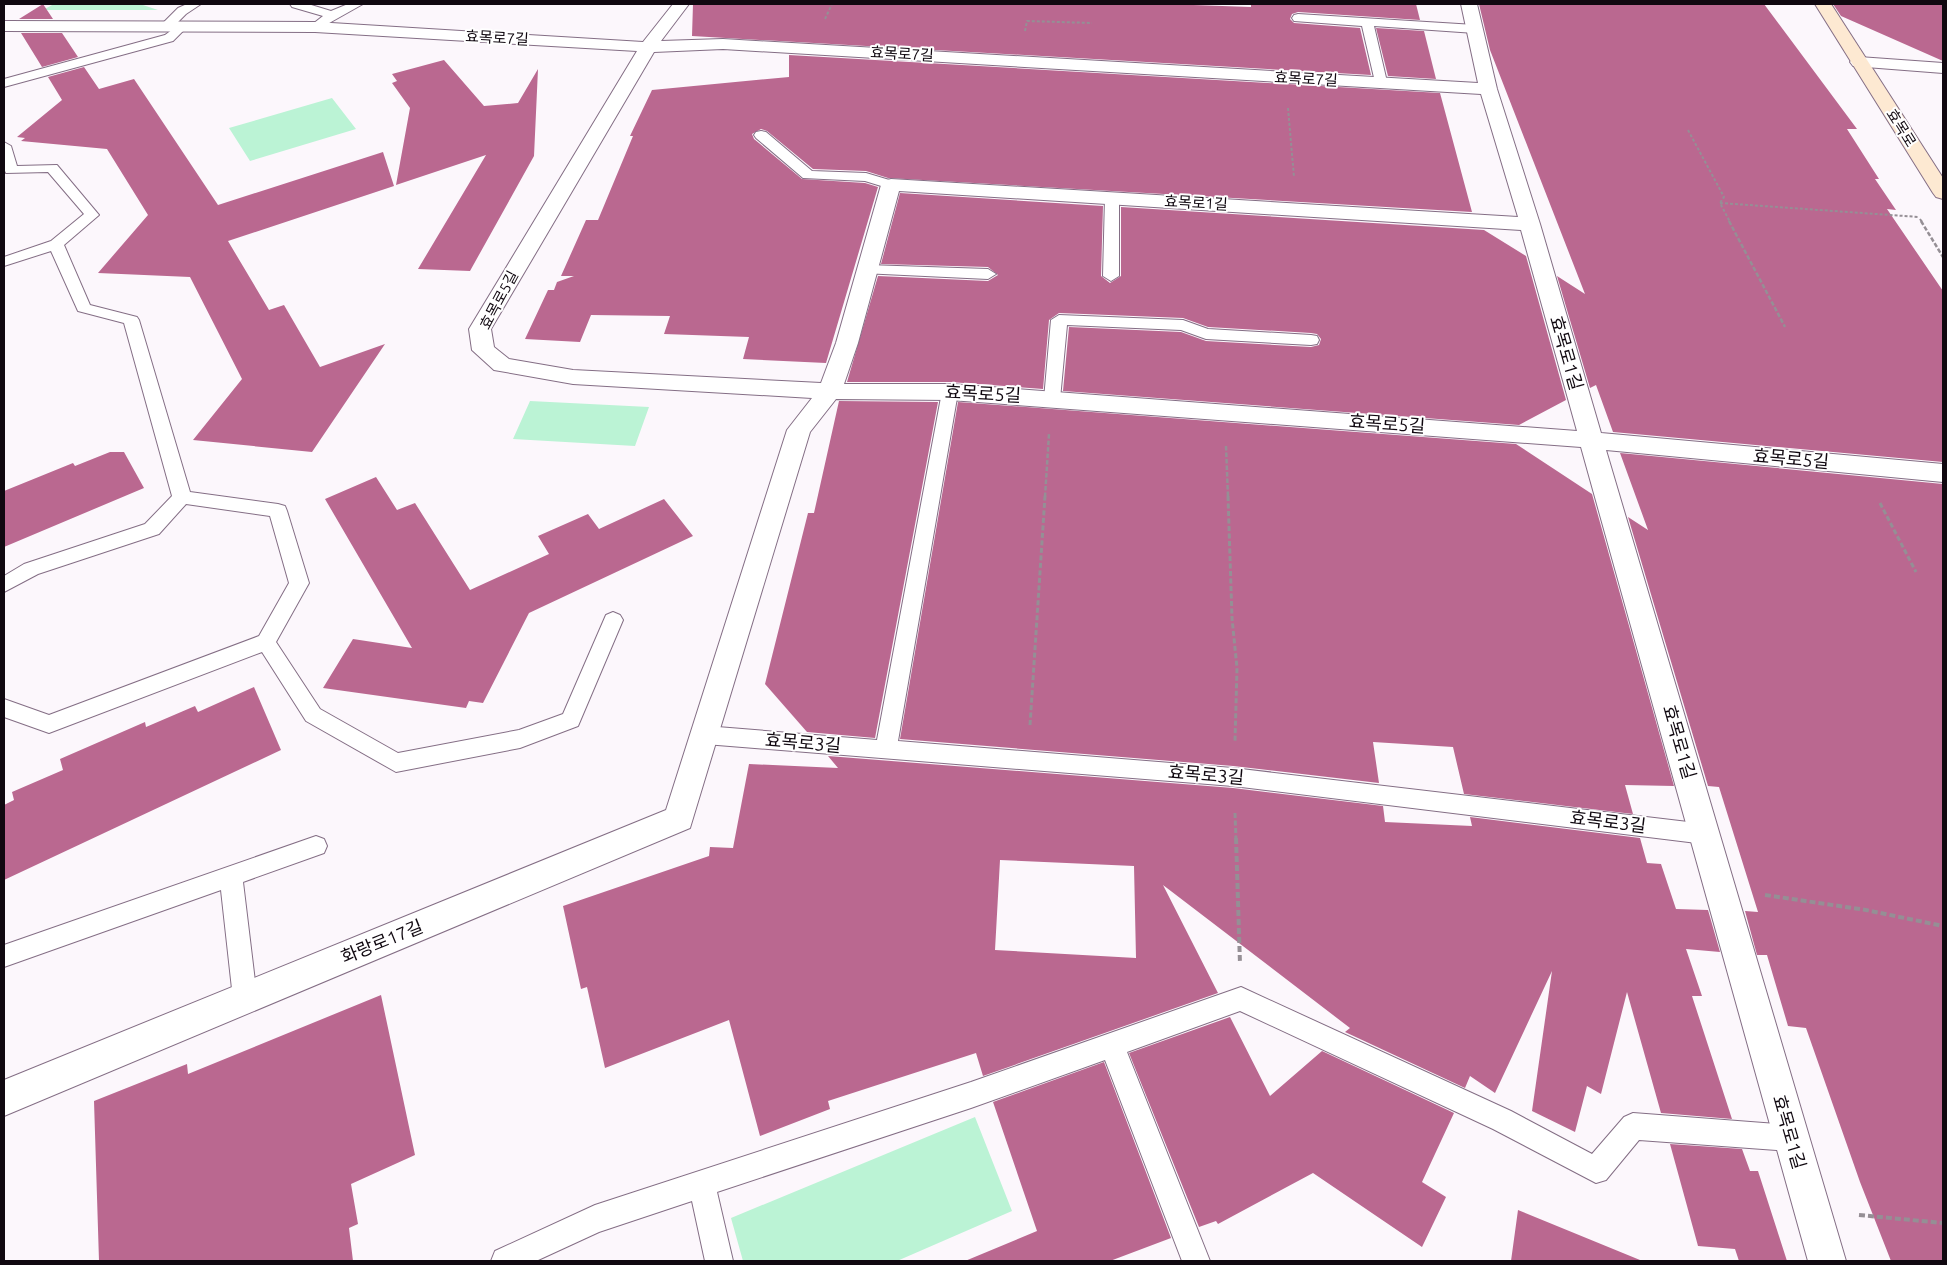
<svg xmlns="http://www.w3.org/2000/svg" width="1947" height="1265" font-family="Ubuntu,'Noto Sans KR',sans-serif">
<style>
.green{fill:#bbf3d5}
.building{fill:#ba6890;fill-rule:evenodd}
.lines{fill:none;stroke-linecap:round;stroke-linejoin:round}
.lane-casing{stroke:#846e85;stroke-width:2}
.street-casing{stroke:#846e85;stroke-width:2}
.secondary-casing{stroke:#846e85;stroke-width:2}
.path-far3{stroke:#958f95;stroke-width:2;stroke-dasharray:3 2;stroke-linecap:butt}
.path-far2{stroke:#958f95;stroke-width:2.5;stroke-dasharray:4.5 2;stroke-linecap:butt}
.path-far1{stroke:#958f95;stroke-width:3;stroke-dasharray:5 2.5;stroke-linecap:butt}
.path{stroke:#958f95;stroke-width:4;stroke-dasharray:6 3;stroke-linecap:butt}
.lane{fill:#fff;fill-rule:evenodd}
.street{fill:#fff;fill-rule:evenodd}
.secondary{fill:#fde9d2;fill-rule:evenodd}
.labels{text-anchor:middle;stroke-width:4;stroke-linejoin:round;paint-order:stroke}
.far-street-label{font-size:15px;fill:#100810;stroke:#fff}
.street-label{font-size:18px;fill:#100810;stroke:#fff}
</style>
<rect width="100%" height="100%" fill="#fcf7fc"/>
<path class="green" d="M54,4H140L158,10H43Z
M332,98L356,129L250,161L229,128Z
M530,401L649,407L635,446L513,439Z
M975,1117L1012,1211L897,1261H743L731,1218Z"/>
<path class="building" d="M43,4L53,19H19Z
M693,4H1165L1251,7V4H1416L1420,20L1298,12L1292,14L1290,19L1294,23L1360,28L1371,75L692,36Z
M1479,4H1764L1857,129H1847L1879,179H1875L1896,210L1887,209L1943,291V462L1613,432L1596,385L1590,388L1557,276L1585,294L1490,50Z
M1833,4H1943V61L1841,16Z
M1376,28L1424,31L1436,79L1388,76Z
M21,33H62L78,57L42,67Z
M789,55L1440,93L1472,212L888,178L866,171L813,169L767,131L761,129L752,134L754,139L802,179L865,183L878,187L826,363L743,359L749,337L664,334L670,316L591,315L580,342L525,339L548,290H554L557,282L574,276H561L586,220H598L633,136H630L652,90L789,77Z
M444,60L484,106L518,103L538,69L534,156L470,271L418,269L486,155L396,185L410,108L392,83L397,81L392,74Z
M84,67L99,89L134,79L218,205L383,152L394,186L228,241L269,310L284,305L320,367L385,344L312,452L193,440L242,379L190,277L98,273L148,215L107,149L21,141L25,138L17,137L62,100L48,77Z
M900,193L1103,206L1101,276L1110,283L1121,276V207L1484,230L1526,256L1566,400L1519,425L1063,391L1069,327L1181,332L1206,341L1311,347L1319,345L1321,339L1317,334L1311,333L1208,327L1183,318L1059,313L1049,320L1043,389L950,382H847L878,276L988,281L998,275L988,267L881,264Z
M839,401L938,402L875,738L807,732L765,684L808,513H814Z
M958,402L1516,444L1592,494L1674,786L1625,785L1633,814L1464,794L1453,747L1373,742L1379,783L1233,766L900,739Z
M110,452H124L144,488L4,547V491L73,463L75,466Z
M1620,453L1943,484V1261H1891L1860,1182L1806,1028L1788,1026L1767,955H1757L1745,911L1758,912L1719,787L1708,786L1628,517L1648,530Z
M376,477L397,510L415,503L470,590L549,554L538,536L588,514L599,529L664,499L693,536L529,613L483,703L469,701L466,708L323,688L353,639L412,648L325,499Z
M254,687L281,750L4,880V805L14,800L12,792L63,770L60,759L145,722L146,727L195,706L198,712Z
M828,756L1233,788L1383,806L1385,822L1472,826L1470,817L1640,838L1647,863L1661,864L1676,909L1708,910L1720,952L1686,949L1702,996H1692L1732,1119L1661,1113L1627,992L1601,1094L1587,1086L1575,1132L1532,1111L1552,971L1495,1093L1470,1076L1465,1088L1345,1032L1350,1028L1163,885L1218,993L983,1076L976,1053L828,1101L830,1109L760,1136L729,1020L605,1068L587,987L581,989L563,906L709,856L710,847L733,848L749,764L838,768ZM1000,860L1134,866L1136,958L995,950Z
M381,995L415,1155L351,1184L358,1224L349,1228L353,1261H99L94,1101L187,1064L188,1074Z
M1230,1017L1270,1096L1322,1051L1454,1113L1422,1182L1446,1197L1422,1247L1313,1173L1218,1224L1216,1221L1199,1227L1129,1053Z
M1104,1062L1171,1238L1110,1261H965L1037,1231L993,1102Z
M1670,1144L1742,1149L1750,1171H1758L1787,1261H1739L1735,1249L1698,1246Z
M1518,1210L1640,1260V1261H1511Z"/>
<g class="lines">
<defs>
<path id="lane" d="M187,4H201L186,14L169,31H161L159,28L161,25L178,8Z
M290,4H308L331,11L348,4H363L315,31L309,27L323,16L292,7Z
M1298,14L1475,25L1481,29L1475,33L1374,26L1387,82L1381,86L1375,82L1362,26L1294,21L1292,18L1294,15Z
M180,24L186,28L173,41L4,87V79L165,35Z
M761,131L766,132L812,171L866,173L896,182L898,185L891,189L865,181L803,178L756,138L754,135L756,132Z
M4,142L11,146L17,166L57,165L99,215L64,245L90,305L137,317L139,320L190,492L278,504L285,506L287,511L309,583L276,642L320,709L398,753L519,730L563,714L606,615L613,612L620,615L623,620L578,726L520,748L396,772L306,721L262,652L49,733L4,717V699L49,715L259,636L289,583L270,516L186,504L159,534L38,574L4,592V576L24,564L145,524L172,496L124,323L78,311L51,251L4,266V257L51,241L84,214L48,172L6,173L4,169Z
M1112,194L1119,198V276L1111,281L1103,276L1105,198Z
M867,265L988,269L996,274L988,279L862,273L859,270Z
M1059,315L1183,320L1208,329L1311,335L1317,336L1319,340L1317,344L1311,345L1206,339L1181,330L1067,325L1060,399L1058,403H1046L1044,399L1051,320Z
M950,386L956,388L958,392L898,741L1233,768L1705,824L1713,827L1716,834L1713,841L1705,844L1233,786L705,744L697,741L694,735L697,729L705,726L877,740L942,392L944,388Z
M316,836L324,839L327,846L324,853L243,882L257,998L254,1006L245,1010L236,1006L233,998L221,890L4,967V945Z
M1241,987L1511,1111L1592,1154L1624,1117L1633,1113L1790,1125L1799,1129L1803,1138L1799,1147L1790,1151L1639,1140L1606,1180L1596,1183L1493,1129L1240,1011L1127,1052L1210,1261H1182L1105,1060L971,1108L717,1192L733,1261H705L692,1201L599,1232L536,1261H491L495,1251L595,1205L971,1082Z"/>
<path id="street" d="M673,4H689L661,41L723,39L1478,83L1461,4H1477L1497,89L1540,224L1601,433L1943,464V482L1606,450L1846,1261H1808L1581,447L950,400L836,399L810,432L690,828L4,1116V1080L666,810L787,430L812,398L573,384L494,370L472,350L469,329L637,51L315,32L4,31V21L315,22L643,42ZM723,49L1481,94L1518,217L891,179L884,181L881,185L836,343L821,383L573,370L509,359L494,347L491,329L654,52ZM899,191L1521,230L1577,431L950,384H844L858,343Z
M1859,57L1943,63V73L1853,66L1850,62L1853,58Z"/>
<path id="secondary" d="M1815,4H1831L1943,178V199L1936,197L1933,193Z"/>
</defs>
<use href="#lane" class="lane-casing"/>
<use href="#street" class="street-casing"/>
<use href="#secondary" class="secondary-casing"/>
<path class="path-far3" d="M825,19L832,4
M1025,31L1027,21L1092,23
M1288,108L1294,177
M1688,130L1724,197L1720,203L1730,222
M1720,203L1919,217
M1920,219L1922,222"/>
<path class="path-far2" d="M1729,221L1785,327
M1921,221L1943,257
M1226,446L1228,497
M1045,497L1049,434"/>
<path class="path-far1" d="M1228,496L1232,618L1237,668L1235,741
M1880,503L1916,572
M1030,725L1045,496
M1235,813L1236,840"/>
<path class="path" d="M1236,838L1240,964
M1765,895L1866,910L1943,926
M1859,1215L1943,1223"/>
<use href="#lane" class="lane"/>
<use href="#street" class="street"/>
<use href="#secondary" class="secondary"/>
</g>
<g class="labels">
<g class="far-street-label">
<text transform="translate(497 38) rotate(3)" y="5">효목로7길</text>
<text transform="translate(902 54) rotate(3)" y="5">효목로7길</text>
<text transform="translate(1306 79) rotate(3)" y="5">효목로7길</text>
<text transform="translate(1901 128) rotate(58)" y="5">효목로</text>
<text transform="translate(1196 203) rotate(3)" y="5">효목로1길</text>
<text transform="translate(499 300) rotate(-62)" y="5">효목로5길</text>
</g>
<g class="street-label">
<text transform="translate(1566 353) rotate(74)" y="6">효목로1길</text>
<text transform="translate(983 394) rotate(3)" y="6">효목로5길</text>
<text transform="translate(1387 424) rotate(4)" y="6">효목로5길</text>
<text transform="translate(1791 459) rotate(5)" y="6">효목로5길</text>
<text transform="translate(1679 742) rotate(74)" y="6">효목로1길</text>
<text transform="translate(803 743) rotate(5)" y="6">효목로3길</text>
<text transform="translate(1206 775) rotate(5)" y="6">효목로3길</text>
<text transform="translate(1608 822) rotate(7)" y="6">효목로3길</text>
<text transform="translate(382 942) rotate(-22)" y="6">화랑로17길</text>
<text transform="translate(1789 1132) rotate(74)" y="6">효목로1길</text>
</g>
</g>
<rect width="1947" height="1265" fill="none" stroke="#100810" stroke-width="10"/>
</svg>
